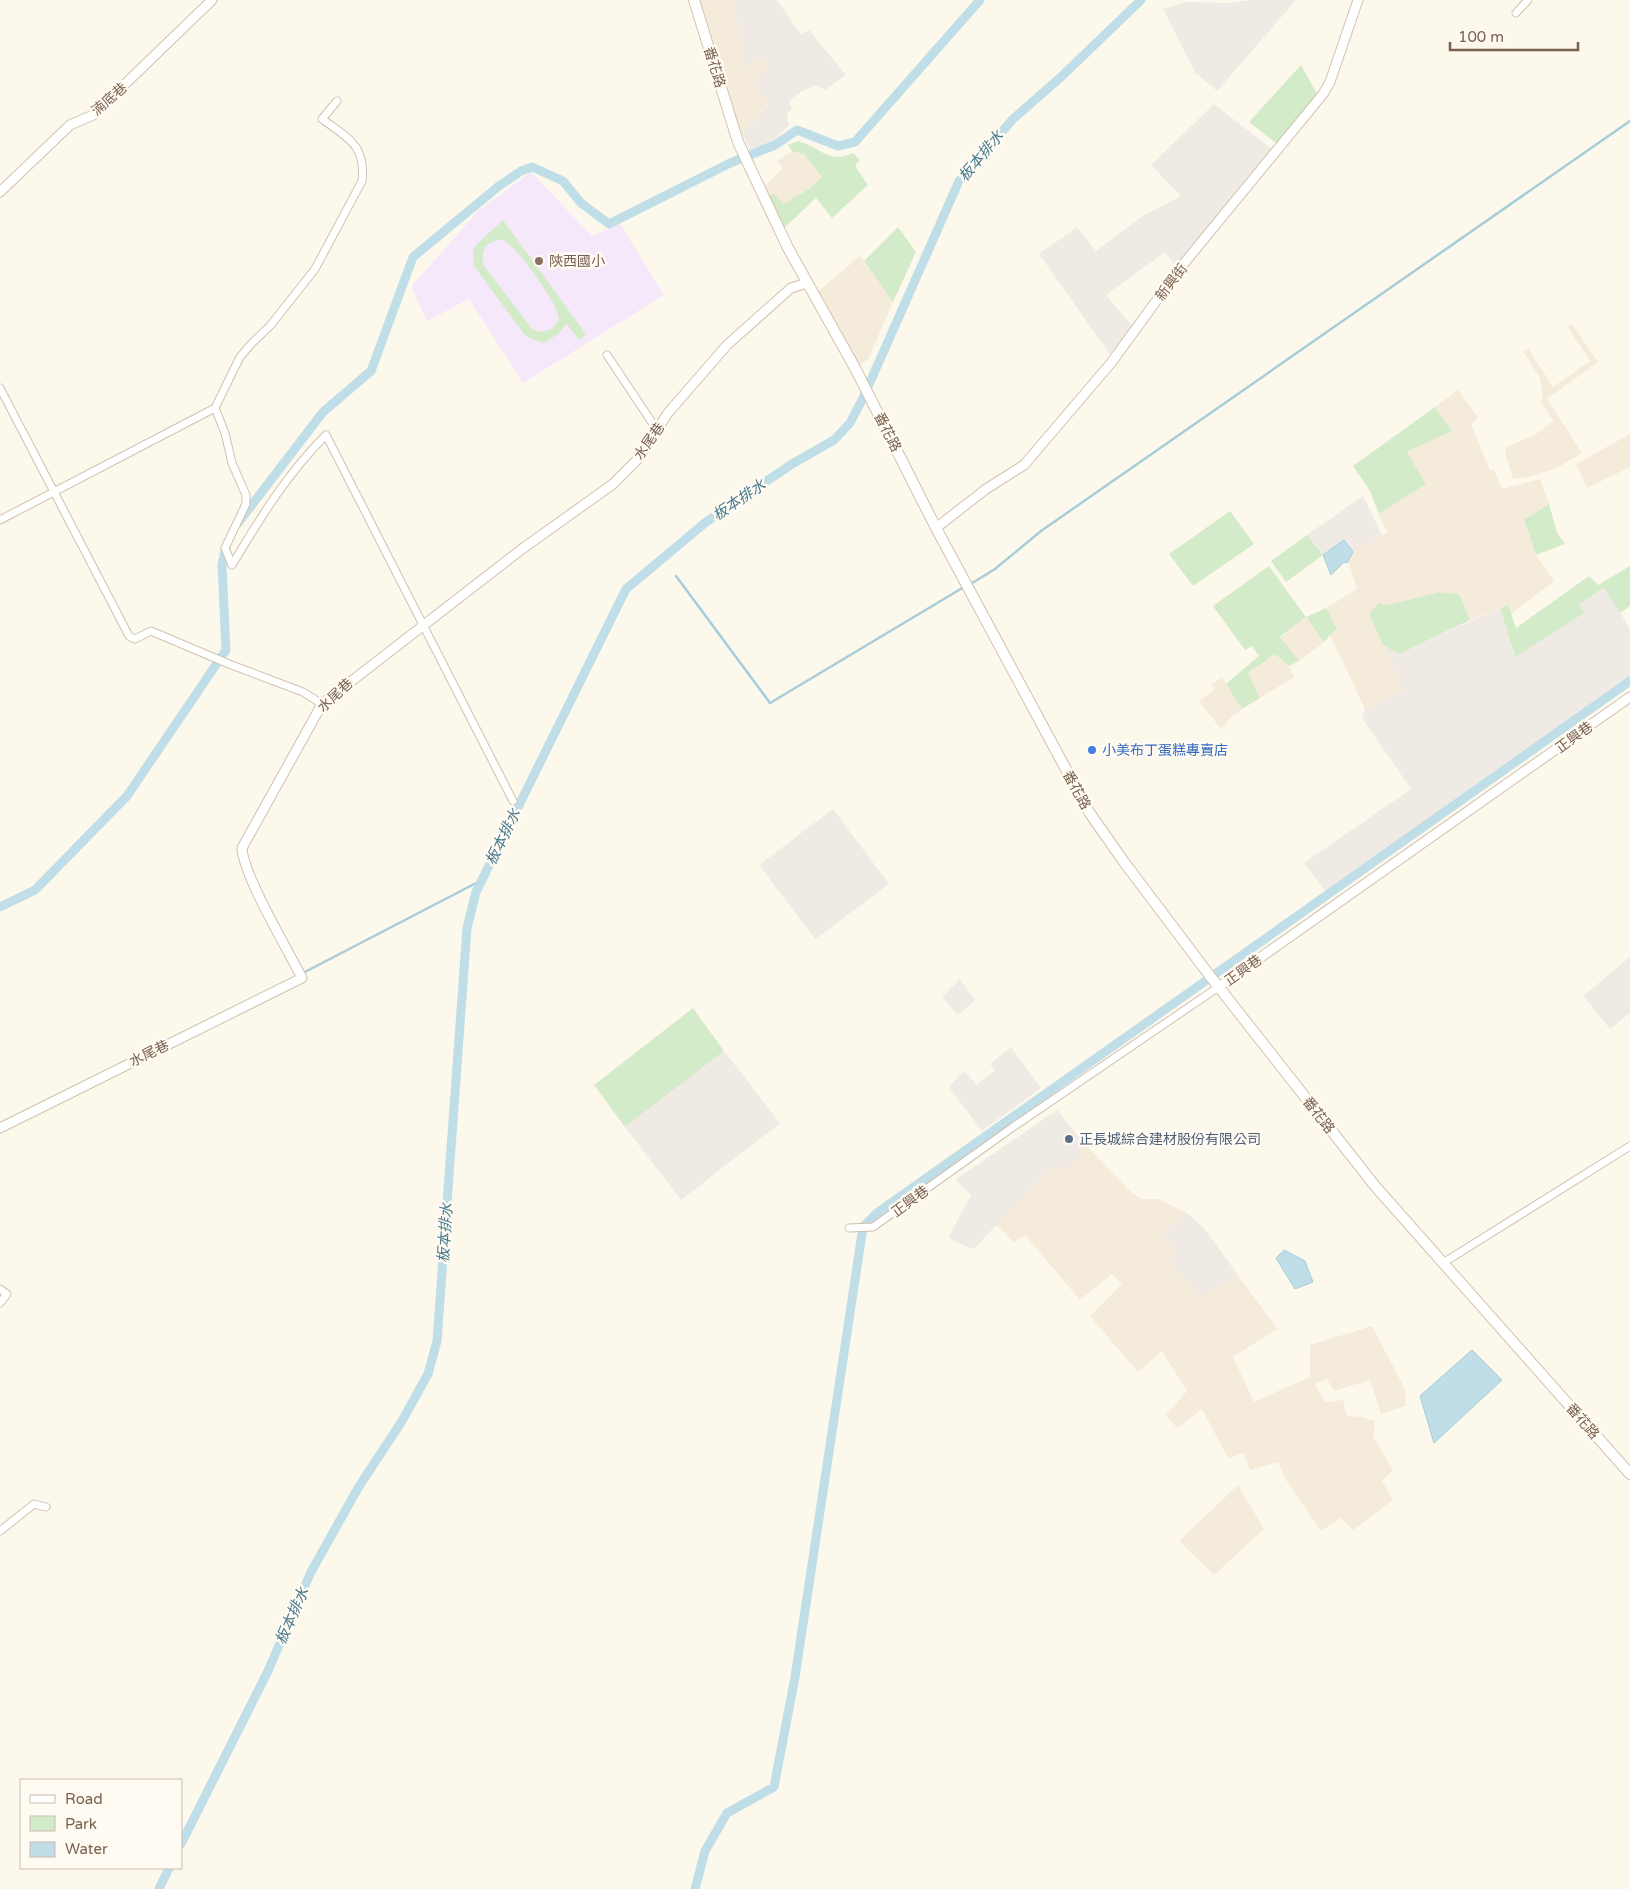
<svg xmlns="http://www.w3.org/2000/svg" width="1630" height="1889" font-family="'Varela Round','Noto Sans TC',sans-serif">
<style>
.residential{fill:#f5ebda}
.industrial{fill:#efeae4}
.education{fill:#f5e8fa}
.green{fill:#d4ebc9;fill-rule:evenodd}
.water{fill:#bfdee7;stroke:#a6cdd9}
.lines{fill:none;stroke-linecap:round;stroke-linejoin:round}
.stream{stroke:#a6cdd9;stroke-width:2.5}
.canal{stroke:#bfdee7;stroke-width:9}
.minor-casing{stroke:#d0c1b0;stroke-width:9}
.tertiary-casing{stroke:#d0c1b0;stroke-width:11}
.secondary-casing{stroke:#d3c2ae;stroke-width:12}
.minor{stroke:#fff;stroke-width:7}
.tertiary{stroke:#fff;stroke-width:9}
.secondary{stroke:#fff;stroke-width:10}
.education-dot{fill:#8d6e63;stroke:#fffbf3;stroke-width:2}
.shop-dot{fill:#3f7fe0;stroke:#fffbf3;stroke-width:2}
.service-dot{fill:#5c6f8a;stroke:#fffbf3;stroke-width:2}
.labels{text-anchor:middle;stroke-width:5;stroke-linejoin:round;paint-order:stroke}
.street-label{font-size:14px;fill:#79614e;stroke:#fffbf3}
.education-label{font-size:14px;fill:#785e54;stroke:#fffbf3;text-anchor:start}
.shop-label{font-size:14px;fill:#366cbe;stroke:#fffbf3;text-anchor:start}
.service-label{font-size:14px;fill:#4e5e75;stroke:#fffbf3;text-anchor:start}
.water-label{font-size:15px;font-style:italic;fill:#477a8c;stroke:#fffbf3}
</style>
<rect width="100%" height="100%" fill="#fdf8ec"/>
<path class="residential" d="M697,0H733L746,69L762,55L771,66L770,102L742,134Z
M792,151L804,153L822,177L809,189L783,204L765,195L764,187L783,168L777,161Z
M860,256L893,302L868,360L855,367L815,294Z
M1572,324L1598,362L1547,399L1582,453L1557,468L1529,477L1513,479L1505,452L1507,447L1536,434L1553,421L1541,402L1543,393L1539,376L1523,352L1528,348L1553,387L1590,361L1567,326Z
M1458,390L1478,417L1471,425L1490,470L1494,469L1502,489L1540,479L1549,504L1524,521L1536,555L1554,581L1511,614L1507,605L1470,620L1458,594L1439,592L1388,605L1369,614L1404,691L1365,709L1330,635L1337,627L1326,608L1357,589L1348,560L1353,552L1387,532L1379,514L1426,484L1407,452L1452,431L1435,407Z
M1630,434V467L1587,488L1576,464Z
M1306,617L1324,642L1299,661L1280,638Z
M1275,654L1289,666L1294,677L1260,698L1248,673Z
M1222,677L1242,709L1230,718L1221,729L1199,701L1214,690L1211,685Z
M1083,1142L1130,1191L1141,1199H1159L1187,1213L1162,1234L1177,1251L1171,1263L1200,1299L1238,1275L1277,1329L1233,1357L1254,1402L1310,1377V1345L1372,1326L1405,1389L1406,1406L1381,1414L1370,1380L1334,1391L1327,1379L1315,1384L1325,1402L1343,1400L1347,1416L1362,1417L1375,1421L1373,1436L1393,1470L1382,1481L1393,1500L1353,1530L1341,1518L1321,1531L1284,1477L1279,1462L1250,1470L1244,1453L1228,1458L1202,1409L1177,1428L1166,1415L1187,1391L1162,1351L1138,1372L1090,1316L1122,1284L1112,1274L1080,1300L1025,1235L1014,1243L996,1224L1041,1177L1056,1165L1083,1154L1077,1146Z
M1238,1485L1264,1529L1214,1575L1179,1541Z"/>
<path class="industrial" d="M733,0H777L801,35L809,30L846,75L825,90L816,85L802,91L789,101L792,108L787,114L789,125L754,159L742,134L770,103L753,84L771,66L762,55L746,69Z
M1252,0H1296L1217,91L1195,72L1163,9L1187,2L1228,3Z
M1214,104L1276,152L1179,271L1165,252L1106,295L1133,327L1113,354L1109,353L1039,254L1077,227L1096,251L1141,217L1181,196L1151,165Z
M1363,496L1382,535L1353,552L1344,540L1323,555L1307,535Z
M1605,588L1630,629V684L1493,777L1475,784L1460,803L1328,894L1304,863L1411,789L1362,718L1365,709L1404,691L1383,645L1399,653L1500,608L1514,656L1583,613L1579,605Z
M833,809L889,884L815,939L759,865Z
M1630,957V1013L1610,1029L1583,996Z
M960,979L975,1000L958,1015L942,997Z
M1011,1047L1041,1088L982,1131L949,1087L964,1071L977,1085L995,1070L990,1064Z
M724,1051L780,1123L681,1200L625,1127Z
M1057,1110L1083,1142L1077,1146L1083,1154L1063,1171L1056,1165L1041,1177L974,1249L953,1241L949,1236L971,1195L955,1180Z
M1187,1213L1203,1227L1238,1275L1200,1299L1170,1262L1177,1251L1162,1234Z"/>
<path class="education" d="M531,172L592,236L620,224L664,295L523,383L469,299L427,321L411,287L478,211Z"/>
<path class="green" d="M1301,65L1321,101L1281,147L1249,122Z
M798,141C819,147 831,165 853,153L860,160L855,166L868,185L832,218L816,198L781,231L765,195L774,194L783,204L809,189L822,177L804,154L792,151L788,145Z
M503,220L586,334L579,340L567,324L558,334L544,343L533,340L524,334L474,266L473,251L477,244ZM503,240C516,245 559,305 559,319L552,329L540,332L532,329L485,267C478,252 487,239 503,240Z
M898,227L916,252L893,302L864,261Z
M1435,407L1452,431L1407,452L1426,484L1379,514L1370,491L1353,466Z
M1549,504L1557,533L1565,544L1536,555L1524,520Z
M1230,511L1254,544L1193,586L1169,554Z
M1307,535L1323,555L1286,582L1271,561Z
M1269,566L1306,617L1326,608L1337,628L1324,642L1306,617L1280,637L1299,661L1289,666L1275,654L1248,673L1260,698L1242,709L1226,684L1259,656L1252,646L1245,650L1213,606Z
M1630,566V606L1620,613L1604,588L1579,605L1584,613L1515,657L1500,608L1508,605L1516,628L1589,576L1598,585Z
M1439,592L1459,594L1470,620L1399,654L1383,645L1369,614L1379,603L1388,605Z
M693,1008L724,1051L625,1127L594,1085Z"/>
<path class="water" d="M1344,540L1353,552L1347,563L1344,562L1331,575L1323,555Z
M1284,1250L1305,1261L1313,1282L1295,1289L1276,1258Z
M1472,1350L1502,1380L1434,1443L1420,1396Z"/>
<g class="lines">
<path class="stream" d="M676,576L770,703L964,587
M969,585L995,569L1041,531L1630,121
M301,974L482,880"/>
<path class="canal" d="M238,523L323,412L371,371L413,257L499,186L521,171L532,167L563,181L581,203L609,224L730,163L775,145L797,130L838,146L855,142L980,0
M0,907L35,890L127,796L226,650L222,565L226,546
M181,1844L267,1673L311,1572L358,1488L402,1421L428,1374L437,1341L467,928L476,892L626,589L706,522L792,464L834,440L850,423L863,398L959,181L1013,119L1061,77L1141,0
M159,1889L169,1868
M695,1889L705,1851L727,1813L774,1787L795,1677L863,1227L877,1213L1630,681"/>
<defs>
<path id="minor" d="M1516,13L1528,0
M607,355L657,430
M0,388L129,636L135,639L151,631L229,664L303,692L322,704
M0,520L215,408
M232,565C261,517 286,475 326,435L513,801
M232,565L225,548L246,504V495L232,463L225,433L215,408L240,357L252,343L270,326L315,269L362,181C366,145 348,138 322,119L337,101
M849,1228L873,1227L1013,1127L1220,986
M1443,1263L1630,1146
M0,1289L7,1294L0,1303
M0,1531L34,1504L46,1507"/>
<path id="tertiary" d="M0,192L70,125L93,115L212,0
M936,528L986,489L1024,465L1111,363L1181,267L1323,94L1330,82L1358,0
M1220,986L1630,697
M0,1128L302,978C288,950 243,875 242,848L322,704L522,549L613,484L637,460L668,413L727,345L791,288L807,283"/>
<path id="secondary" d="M694,0L738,142L788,248L855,368L936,528L1089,812L1124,862L1210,976L1375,1186L1630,1474"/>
</defs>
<use href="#minor" class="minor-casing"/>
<use href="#tertiary" class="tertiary-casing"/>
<use href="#secondary" class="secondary-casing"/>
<use href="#minor" class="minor"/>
<use href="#tertiary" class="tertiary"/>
<use href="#secondary" class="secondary"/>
</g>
<circle class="education-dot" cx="539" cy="261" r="5"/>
<circle class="shop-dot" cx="1092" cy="750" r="5"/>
<circle class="service-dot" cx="1069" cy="1139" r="5"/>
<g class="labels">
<g class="street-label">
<text transform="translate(715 67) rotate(73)" y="5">番花路</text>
<text transform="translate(109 99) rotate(-41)" y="5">湳底巷</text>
<text transform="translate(1171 282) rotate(-53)" y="5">新興街</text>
<text transform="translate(888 432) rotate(63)" y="5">番花路</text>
<text transform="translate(649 441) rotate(-55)" y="5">水尾巷</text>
<text transform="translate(335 695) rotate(-43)" y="5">水尾巷</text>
<text transform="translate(1574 737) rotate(-36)" y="5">正興巷</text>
<text transform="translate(1077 790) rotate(61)" y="5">番花路</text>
<text transform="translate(1243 970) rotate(-35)" y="5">正興巷</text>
<text transform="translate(149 1053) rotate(-26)" y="5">水尾巷</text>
<text transform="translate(1319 1115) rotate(52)" y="5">番花路</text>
<text transform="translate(910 1201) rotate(-36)" y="5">正興巷</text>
<text transform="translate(1583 1421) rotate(49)" y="5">番花路</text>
</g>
<g class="education-label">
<text x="549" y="266">陝西國小</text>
</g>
<g class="shop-label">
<text x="1102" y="755">小美布丁蛋糕專賣店</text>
</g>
<g class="service-label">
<text x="1079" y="1144">正長城綜合建材股份有限公司</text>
</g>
<g class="water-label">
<text transform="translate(981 156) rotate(-50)" y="5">板本排水</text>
<text transform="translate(739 500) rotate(-34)" y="5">板本排水</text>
<text transform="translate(503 837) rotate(-64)" y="5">板本排水</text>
<text transform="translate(445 1233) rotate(-86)" y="5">板本排水</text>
<text transform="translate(292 1616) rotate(-66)" y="5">板本排水</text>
</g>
</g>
<rect x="20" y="1779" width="162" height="90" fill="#fffbf3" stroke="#c9bdb1"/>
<rect x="30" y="1795" width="25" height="8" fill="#ffffff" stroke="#c9bdb1"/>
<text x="65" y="1804" font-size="15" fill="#79614e">Road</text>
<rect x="30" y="1816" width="25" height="15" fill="#d4ebc9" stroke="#c9bdb1"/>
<text x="65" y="1829" font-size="15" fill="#79614e">Park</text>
<rect x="30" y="1842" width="25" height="15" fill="#bfdee7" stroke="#c9bdb1"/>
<text x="65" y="1854" font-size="15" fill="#79614e">Water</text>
<path d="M1450 42v8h128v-8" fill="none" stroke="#79614e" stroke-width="2.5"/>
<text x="1458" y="42" font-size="15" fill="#79614e" stroke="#fffbf3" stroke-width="4" paint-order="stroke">100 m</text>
</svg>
